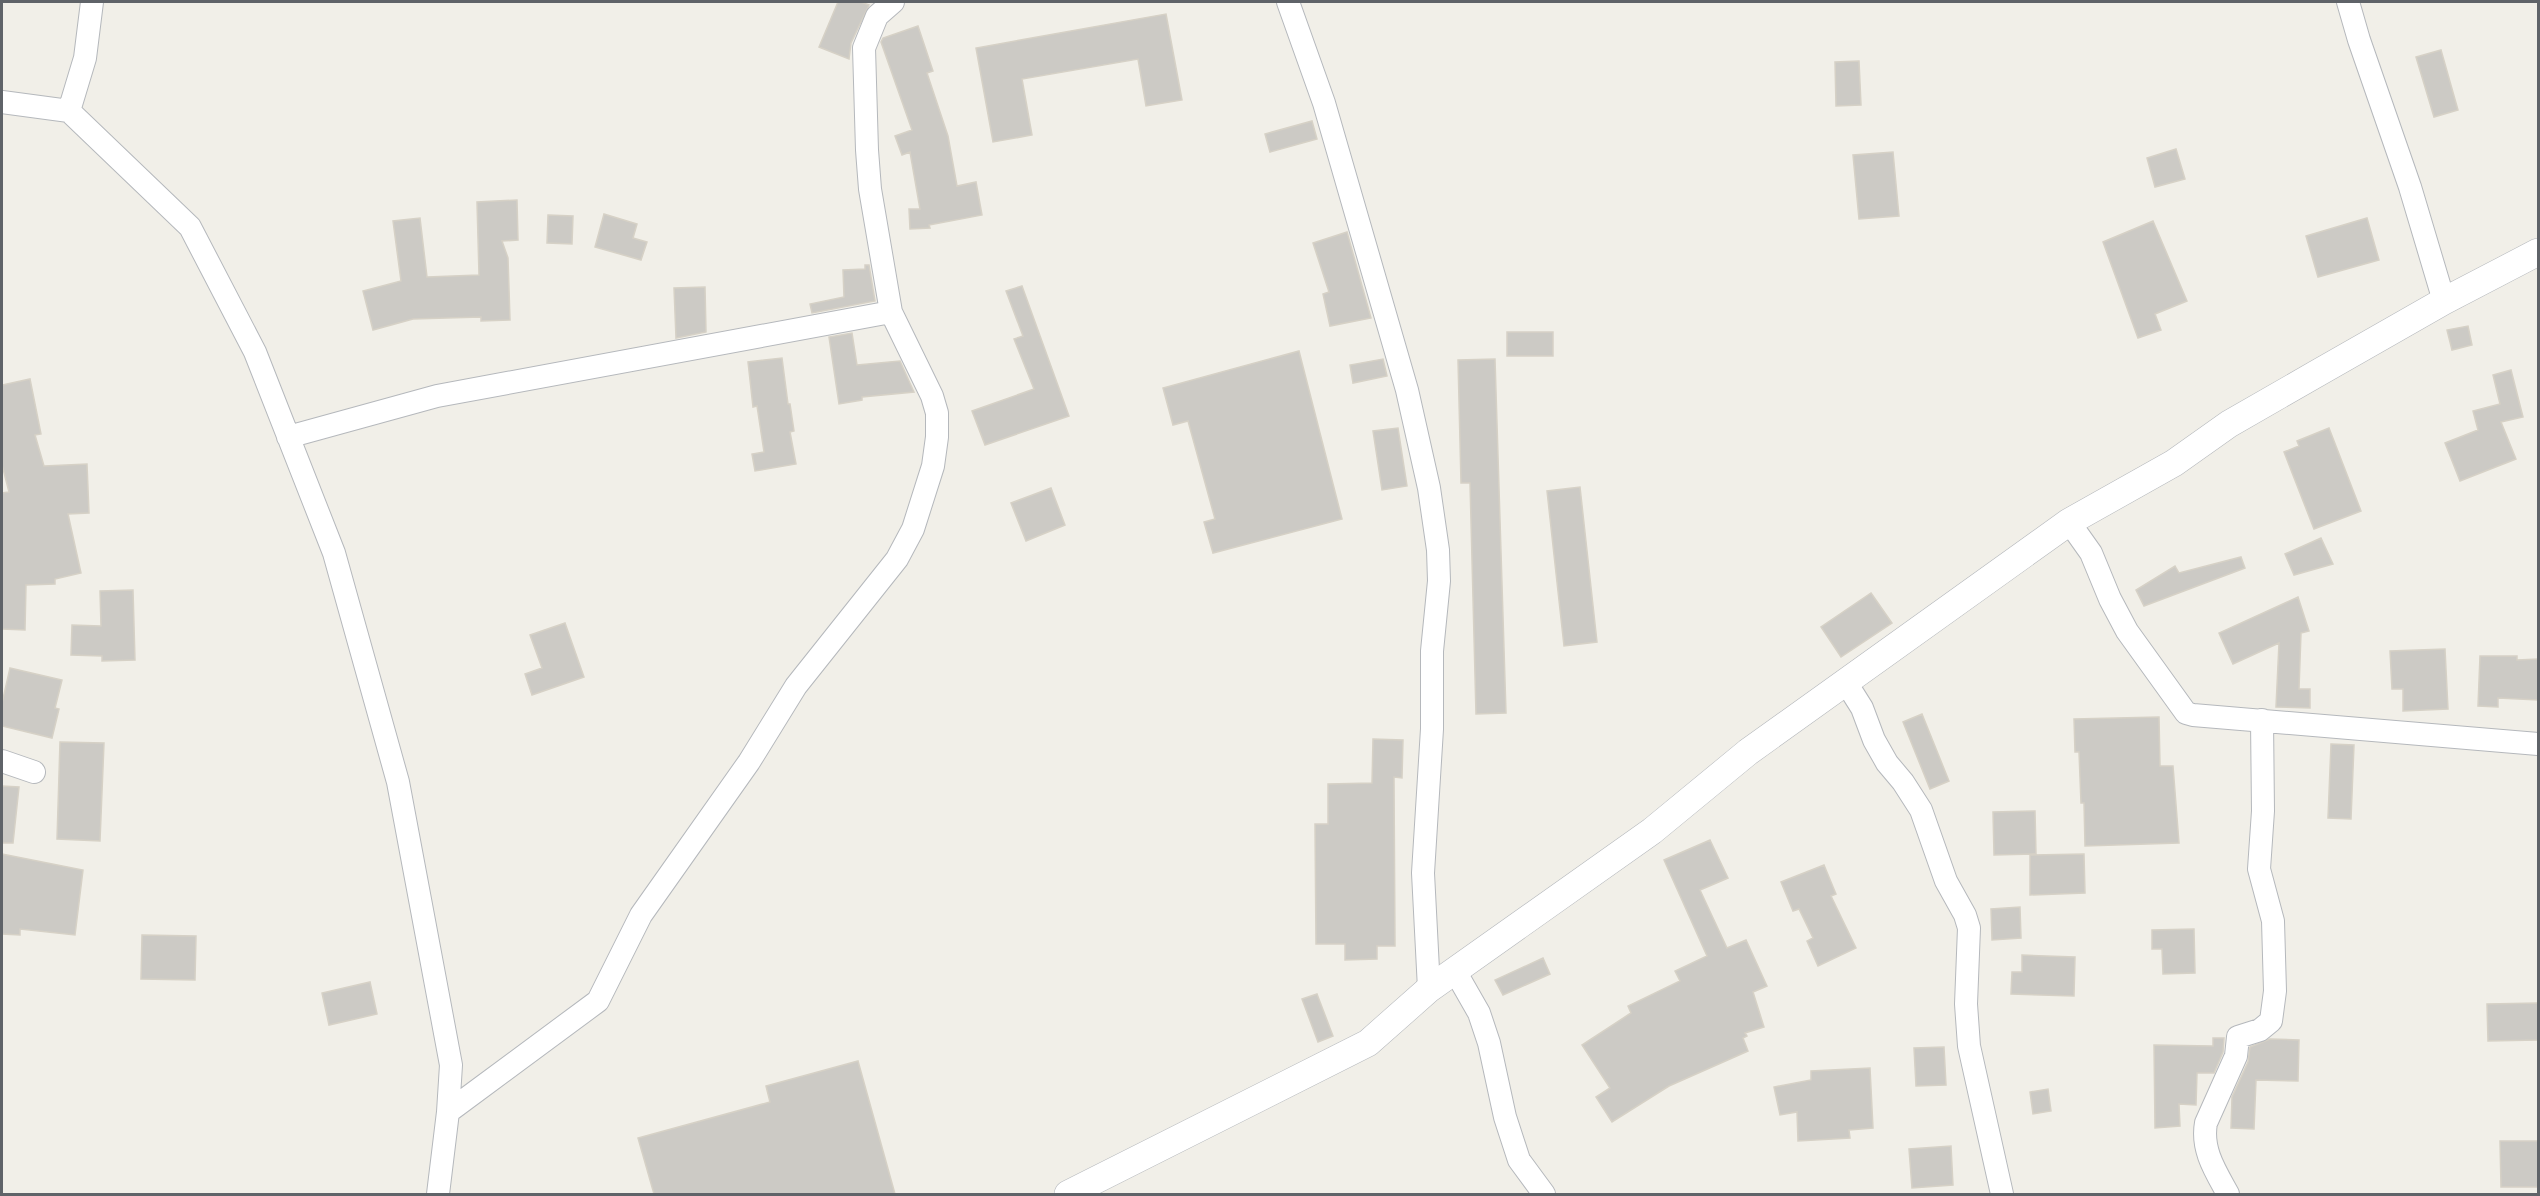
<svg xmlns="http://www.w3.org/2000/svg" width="2540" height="1196" font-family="Cabin,sans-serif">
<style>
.building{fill:#cccac5;stroke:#d6d1c6;stroke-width:1.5}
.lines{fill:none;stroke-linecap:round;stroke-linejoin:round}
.minor-casing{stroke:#b5b8bc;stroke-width:24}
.tertiary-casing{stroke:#b5b8bc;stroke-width:28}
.minor{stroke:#fff;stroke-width:22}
.tertiary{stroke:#fff;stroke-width:27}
</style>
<rect width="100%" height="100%" fill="#f1efe8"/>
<path class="building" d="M838,2H861L869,5L851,43L849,59L819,47Z
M1166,14L1182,100L1146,106L1138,59L1022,79L1032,135L993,142L976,48Z
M918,26L933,71L927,73L948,136L957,186L976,182L982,215L929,225L930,228L910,229L909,209H920L910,152L902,155L895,136L912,130L881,42L883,38Z
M2441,50L2458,110L2434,117L2416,57Z
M1859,61L1861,105L1836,106L1835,62Z
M1312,121L1317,139L1270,152L1265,134Z
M2176,149L2185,179L2155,187L2147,158Z
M1893,152L1899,216L1859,219L1853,155Z
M517,200L518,240L502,241L508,258L510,320L481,321V317L413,319L373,330L363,291L401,281L393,221L420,218L427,277L479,275L477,202Z
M604,214L637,224L633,238L647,242L641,260L595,247Z
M548,215L573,216L572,244L547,243Z
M2367,218L2379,260L2318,277L2306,236Z
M2153,221L2187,301L2155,314L2161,330L2138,338L2103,242Z
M1347,232L1371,318L1330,326L1323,294L1329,292L1313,243Z
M865,265H869L875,301L812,313L810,304L844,297L843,270L865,269Z
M1022,286L1069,416L985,445L972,411L1034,389L1014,339L1023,336L1006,291Z
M705,287L706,332L676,338L674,288Z
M2468,326L2472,345L2452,350L2447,330Z
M1507,332H1553V356H1507Z
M852,333L857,365L900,361L914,392L862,397V400L839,404L829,337Z
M1299,351L1342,519L1213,553L1204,522L1215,519L1188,421L1173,425L1163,388Z
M782,358L788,404H790L794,431L790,432L796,464L755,471L752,454L764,452L757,406L753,407L748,362Z
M1383,359L1387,376L1353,383L1350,365Z
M1495,359L1506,713L1476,714L1470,483H1461L1458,360Z
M2511,370L2523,417L2501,422L2516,459L2460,481L2445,443L2478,430L2473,411L2500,404L2493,375Z
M30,379L41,434L35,435L44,466L87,464L89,513L68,514L81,573L55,579V584L26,585L25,630L2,629V493L9,492L2,465V385Z
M1398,428L1407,486L1382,490L1373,431Z
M2329,428L2361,511L2314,529L2284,452L2299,446L2297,441Z
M1580,487L1597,642L1564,646L1547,491Z
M1051,488L1065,525L1026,541L1011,503Z
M2321,538L2333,564L2294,575L2285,554Z
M2241,557L2245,568L2144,606L2136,590L2175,566L2179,573Z
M133,590L135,660L102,661V656L71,655L72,625L101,626L100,591Z
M1871,593L1892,623L1841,657L1821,627Z
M2298,597L2309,631L2301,633L2299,689H2310V708L2276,707L2279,643L2233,664L2219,633Z
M565,623L584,677L532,695L525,674L542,668L530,635Z
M2445,649L2448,709L2403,711V689H2392L2390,651Z
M2480,656H2517V660L2538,659V700L2498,698V707L2478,706Z
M10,668L62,680L55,708L59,709L52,738L2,726V703Z
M1922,714L1949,781L1930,789L1903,722Z
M2159,717L2160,766H2173L2179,843L2085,846L2084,803H2081L2079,752H2075L2074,719Z
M1373,739L1403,740L1402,778L1394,777L1395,946H1377V959L1345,960V944H1316L1315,824H1328V784L1372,783Z
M60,742L104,743L100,841L57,839Z
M2331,744L2354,745L2351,819L2328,818Z
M2,786L19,787L13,843H2Z
M2035,811L2036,854L1994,855L1993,812Z
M1710,840L1728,878L1700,890L1727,948L1746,940L1767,986L1753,992L1764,1027L1745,1033L1747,1036L1743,1038L1748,1051L1669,1086L1612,1122L1596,1097L1610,1088L1582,1045L1631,1013L1628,1006L1680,981L1675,971L1707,956L1664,860Z
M2,854L83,870L75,935L20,929V935L2,934Z
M2084,854L2085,893L2030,895V855Z
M1824,865L1836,894L1831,896L1856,948L1818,966L1807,941L1813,938L1799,909L1793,911L1781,882Z
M2020,907L2021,938L1992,940L1991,909Z
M2194,929L2195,973L2163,974L2162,949H2152V930Z
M142,935L196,936L195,980L141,979Z
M2022,955L2075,957L2074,996L2011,994L2012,972H2022Z
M1543,958L1550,974L1503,995L1495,980Z
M370,982L377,1014L329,1025L322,993Z
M1317,994L1333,1036L1318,1042L1302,999Z
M2538,1003V1040L2488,1041L2487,1004Z
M2213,1038H2224L2223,1052L2214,1073H2197L2196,1105L2179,1104L2180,1126L2155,1128L2154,1045L2213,1046Z
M2270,1039L2299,1040L2298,1081L2256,1080L2254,1129L2231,1128L2232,1097L2248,1062L2250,1047Z
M1944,1047L1946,1085L1916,1086L1914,1048Z
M858,1061L895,1194H654L638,1138L770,1102L766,1086Z
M1870,1068L1873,1128L1849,1130L1850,1138L1798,1141L1797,1112L1780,1115L1774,1087L1811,1080V1071Z
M2048,1089L2051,1111L2033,1114L2030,1092Z
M2500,1141H2538V1187H2501Z
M1951,1146L1953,1185L1912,1188L1909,1149Z"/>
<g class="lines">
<defs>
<path id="minor" d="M1288,2L1324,103L1407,390L1429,488L1438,550L1439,581L1432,651V729L1423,873L1429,989
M2348,2L2359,40L2410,187L2444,301
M2,102L69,111L190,227L255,352L334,553L398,782L451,1065L448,1112L438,1194
M69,111L85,58L92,2
M288,437L437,396L891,312
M2069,522L2091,553L2110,599L2127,631L2186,713L2193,715L2538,744
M1845,681L1862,708L1874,740L1887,763L1903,782L1921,810L1946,881L1965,915L1969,928L1966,1004L1969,1046L2002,1194
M2,761L34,772
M1455,971L1479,1013L1489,1043L1505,1117L1519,1160L1544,1194
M448,1112L598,1001L641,915L749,762L796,686L897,559L913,529L933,466L937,437V413L932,396L891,312L870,189L867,150L864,48L877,16L893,2
M2228,1194C2216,1172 2201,1150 2206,1123L2236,1056L2238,1037L2260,1030L2271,1021L2275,991L2273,921L2259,869L2263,811L2262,720"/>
<path id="tertiary" d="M1068,1194L1368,1043L1429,989L1652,831L1748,752L2069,522L2174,463L2229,424L2316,374L2444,301L2538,252"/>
</defs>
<use href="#minor" class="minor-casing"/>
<use href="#tertiary" class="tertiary-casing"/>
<use href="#minor" class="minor"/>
<use href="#tertiary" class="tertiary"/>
</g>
<rect width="2540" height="1196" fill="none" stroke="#5f6368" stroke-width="6"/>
</svg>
